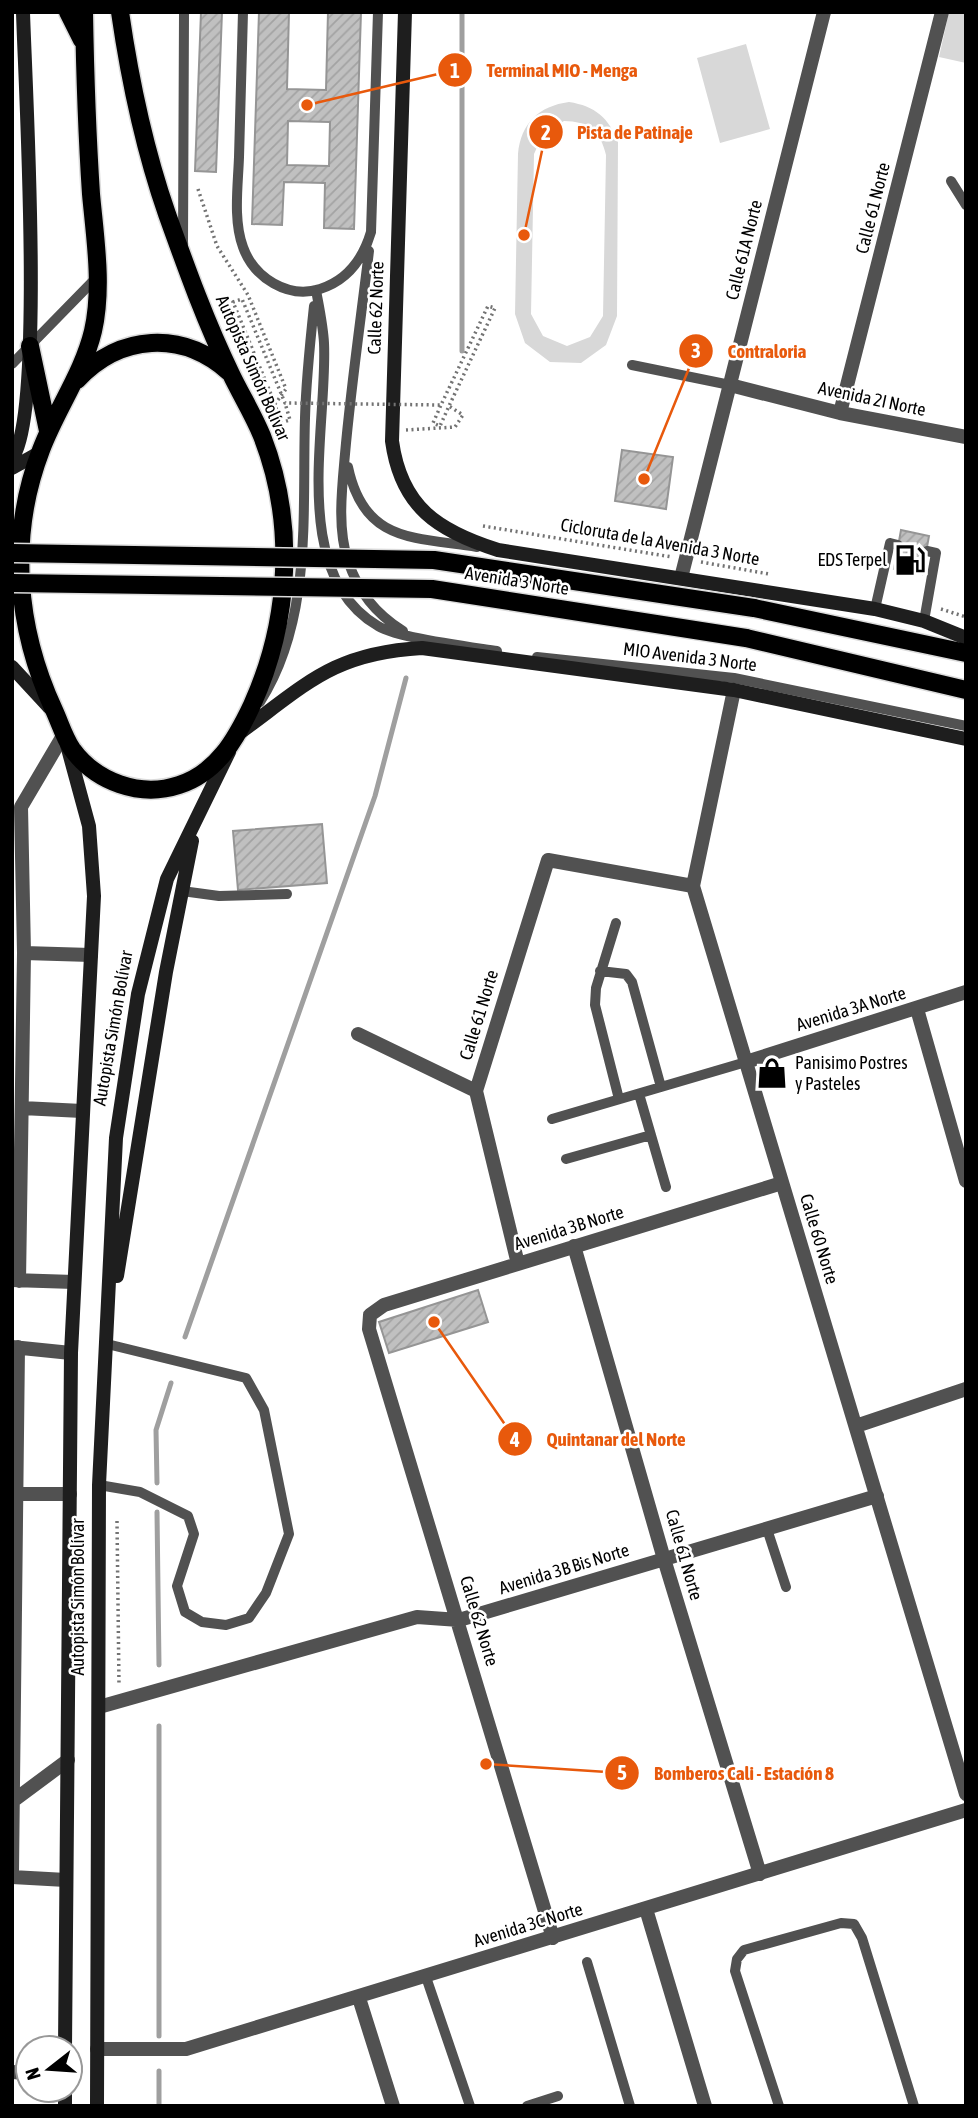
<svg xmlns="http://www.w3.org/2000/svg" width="978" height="2118" font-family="'Asap Condensed',sans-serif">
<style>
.park{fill:#d8d8d8;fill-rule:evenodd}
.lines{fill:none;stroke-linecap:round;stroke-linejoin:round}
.stream{stroke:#9f9f9f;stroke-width:5}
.building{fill:url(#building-hatch);stroke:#959595;stroke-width:2;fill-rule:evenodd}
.primary-casing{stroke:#dbdbdb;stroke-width:21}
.path{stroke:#737373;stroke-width:3.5;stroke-dasharray:2 3.5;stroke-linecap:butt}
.lane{stroke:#515151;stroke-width:10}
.street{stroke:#515151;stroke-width:14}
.secondary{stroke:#1e1e1e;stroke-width:14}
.primary{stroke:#000;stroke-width:18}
.primary-bridge-casing{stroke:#dbdbdb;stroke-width:21;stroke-linecap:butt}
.path-bridge{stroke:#737373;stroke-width:3.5;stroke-dasharray:2 3.5;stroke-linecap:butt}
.primary-bridge{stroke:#000;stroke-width:18}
.labels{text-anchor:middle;stroke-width:5;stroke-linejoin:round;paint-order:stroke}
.street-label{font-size:18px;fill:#000;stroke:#fff}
.poi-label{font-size:18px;fill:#000;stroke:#fff;text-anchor:end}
.leader{fill:none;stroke:#e8590c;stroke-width:2.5}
.callout-dot{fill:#e8590c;stroke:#fff;stroke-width:2.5}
.mark-label{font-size:21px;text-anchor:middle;font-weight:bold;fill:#fff}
.callout-label{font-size:19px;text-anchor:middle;font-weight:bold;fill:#e8590c;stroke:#fff;stroke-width:5;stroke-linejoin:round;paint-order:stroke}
</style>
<defs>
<pattern id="building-hatch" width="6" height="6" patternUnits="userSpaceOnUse" patternTransform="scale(1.75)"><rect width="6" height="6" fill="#c0c0c0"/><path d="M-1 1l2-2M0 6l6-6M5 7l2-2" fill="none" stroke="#a3a3a3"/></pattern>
</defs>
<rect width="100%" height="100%" fill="#fff"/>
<path class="park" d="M949,12H966V63L939,57Z
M746,44L770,129L720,143L697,58Z
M569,102C595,106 609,118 618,142L617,316L606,345L581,363L550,362L525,343L515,314L518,154C521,123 539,106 569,102ZM564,121C588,121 601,132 606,155L603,316L590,337L567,346L543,336L531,314L534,154L544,132Z"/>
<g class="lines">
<path class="stream" d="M462,351V12
M185,1337L375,796L406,678
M157,1483L156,1430L171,1383
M157,1512L159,1665
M159,2036V1726
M159,2106V2071"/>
</g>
<path class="building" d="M201,12H222L216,172L195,171Z
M259,12H289L287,89L326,90L328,12H361L354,229L324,228L325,183L284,182L282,225L252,224ZM288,121L330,122L329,166L287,165Z
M622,450L673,457L666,509L615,501Z
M901,530L929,536L922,574L894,569Z
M322,824L327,883L238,890L233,831Z
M478,1290L488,1322L389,1353L379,1322Z"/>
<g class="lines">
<defs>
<path id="primary" d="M68,12L82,40
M84,12C85,73 87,133 91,194C95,238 103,287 93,331C83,373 56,410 41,450C8,536 16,628 54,710C60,723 64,737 72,749C96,782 140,798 179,785C217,773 236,739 252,705C290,621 296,523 262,436C253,414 241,395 231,374C206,323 186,267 167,214C144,148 130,81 120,12
M30,346L48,431
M77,380C120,334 182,330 229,372
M754,608L966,653
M746,638L966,690"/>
</defs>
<use href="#primary" class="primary-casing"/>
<path class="path" d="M198,189L217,246L248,295L286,389L275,404L280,423L290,420L285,403
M406,430L455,427L463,415L449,406L440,426L433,423L441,405
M483,526L672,557
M701,562L769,574
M941,609L966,617
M117,1521L119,1685"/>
<path class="lane" d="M243,12C242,60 240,109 239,157C238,186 233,220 243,247C254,278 288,299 320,289C348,280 363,259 371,232L378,12
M951,181L966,205
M183,244L184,12
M369,251C361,318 351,386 345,454C342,488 337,528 348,561C359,593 375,613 403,631
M316,290C319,307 323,325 324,343C328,426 288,574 378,626C397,638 471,647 497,651
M12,364L98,276
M632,365L730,385
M348,467C364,543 414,537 477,547
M875,609L890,543L898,545
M924,621L936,553L927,551
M537,657L734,678L966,726
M260,702C313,619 302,512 305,418C306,381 310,343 314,306
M182,891L219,896L287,894
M616,923L596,988L595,1005L619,1099
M600,971L626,974L632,982L661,1087
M639,1094L666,1187
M552,1119L746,1062
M566,1159L651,1135
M99,1485L140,1492L188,1516L194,1534L177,1586L185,1612L202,1622L226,1625L249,1618L266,1593L289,1534L264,1410L246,1378L107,1344
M767,1529L786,1587
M587,1962L630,2106
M426,1977L470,2106
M527,2106L558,2096
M779,2106L735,1971L737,1959L744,1950L841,1923L854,1924L862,1938L914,2106"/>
<path class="street" d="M730,385L840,413L966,437
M840,413L942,12
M681,578L824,12
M734,690L693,886L966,1794
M24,953L91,955
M917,1009L966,1181
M358,1034L476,1091
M746,1062L966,992
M22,1108L82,1111
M574,1246L664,1559L760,1874
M518,1264L476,1091L548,860L693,886
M12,1280L74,1282
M19,1281L24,953L21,807L64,734
M12,1347L71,1353
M856,1426L966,1389
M16,1494H70
M99,1707L417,1617L459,1620L877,1496
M13,1801L68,1760
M12,1870L18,1347
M12,1877L66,1880
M646,1909L705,2106
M553,1938L369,1329L370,1315L384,1305L782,1183
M359,1998L393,2106
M97,2049H186L966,1810
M12,2072L28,2073"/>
<path class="secondary" d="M405,12L392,441C401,507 438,531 498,550L875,609L924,621L966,638
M12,458C45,417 25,83 23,12
M12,468L39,453
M12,667L49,707
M238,734C306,685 332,653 422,648L734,690L966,739
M117,1276L166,972L192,841
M65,2048L71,1353L94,896L89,826L67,745
M65,2106V2090
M97,2106L99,1485L116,1138L138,994L167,879L229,752"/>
<use href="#primary" class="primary"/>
<defs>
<path id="primary-bridge" d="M12,553L434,560L754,608
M12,583L432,589L746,638"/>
</defs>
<use href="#primary-bridge" class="primary-bridge-casing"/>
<path class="path-bridge" d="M275,404L233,302L242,299L285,403L441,405L488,306L495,308L449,406"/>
<use href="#primary-bridge" class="primary-bridge"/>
</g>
<defs>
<symbol id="fuel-bare" viewBox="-9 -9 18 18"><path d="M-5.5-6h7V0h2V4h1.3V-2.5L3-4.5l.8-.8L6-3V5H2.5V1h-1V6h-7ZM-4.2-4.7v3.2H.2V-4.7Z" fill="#000" stroke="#fff" stroke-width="2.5" paint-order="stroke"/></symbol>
<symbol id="shop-bare" viewBox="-9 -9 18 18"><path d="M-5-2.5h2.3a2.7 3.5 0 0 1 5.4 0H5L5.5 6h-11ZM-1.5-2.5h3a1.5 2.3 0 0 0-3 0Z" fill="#000" stroke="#fff" stroke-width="2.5" paint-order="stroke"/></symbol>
</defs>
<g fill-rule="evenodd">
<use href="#fuel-bare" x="888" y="538" width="44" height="44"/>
<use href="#shop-bare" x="750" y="1051" width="44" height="44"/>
</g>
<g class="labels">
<g class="street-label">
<text transform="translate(873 208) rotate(-76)" y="6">Calle 61 Norte</text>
<text transform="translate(744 250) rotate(-76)" y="6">Calle 61A Norte</text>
<text transform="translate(376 308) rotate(-88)" y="6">Calle 62 Norte</text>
<text transform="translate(253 368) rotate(66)" y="6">Autopista Simón Bolívar</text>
<text transform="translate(872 399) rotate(12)" y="6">Avenida 2I Norte</text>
<text transform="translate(660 542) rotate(10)" y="6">Cicloruta de la Avenida 3 Norte</text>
<text transform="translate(517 581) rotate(9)" y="6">Avenida 3 Norte</text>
<text transform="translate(690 657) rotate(7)" y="6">MIO Avenida 3 Norte</text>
<text transform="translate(851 1009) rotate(-17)" y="6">Avenida 3A Norte</text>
<text transform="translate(479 1015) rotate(-73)" y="6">Calle 61 Norte</text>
<text transform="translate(113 1028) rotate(-80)" y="6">Autopista Simón Bolívar</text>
<text transform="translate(569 1228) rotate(-17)" y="6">Avenida 3B Norte</text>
<text transform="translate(819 1239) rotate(73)" y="6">Calle 60 Norte</text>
<text transform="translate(684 1555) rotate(74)" y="6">Calle 61 Norte</text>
<text transform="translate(564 1569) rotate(-17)" y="6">Avenida 3B Bis Norte</text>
<text transform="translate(78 1597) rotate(-90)" y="6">Autopista Simón Bolívar</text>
<text transform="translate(479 1621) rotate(73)" y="6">Calle 62 Norte</text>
<text transform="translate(528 1925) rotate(-17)" y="6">Avenida 3C Norte</text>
</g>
<g class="poi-label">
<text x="887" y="566">EDS Terpel</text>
<text x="795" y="1069" text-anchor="start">Panisimo Postres<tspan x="795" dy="21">y Pasteles</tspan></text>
</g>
</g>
<path class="leader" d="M307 105L455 70M524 235L546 132M644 479L696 351M434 1322L515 1439M486 1764L622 1773"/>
<g class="callout-dot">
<circle cx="307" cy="105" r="7"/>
<circle cx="524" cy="235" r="7"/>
<circle cx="644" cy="479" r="7"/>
<circle cx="434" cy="1322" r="7"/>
<circle cx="486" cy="1764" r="7"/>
<circle cx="455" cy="70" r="18"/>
<circle cx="546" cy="132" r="18"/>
<circle cx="696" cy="351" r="18"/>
<circle cx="515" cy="1439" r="18"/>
<circle cx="622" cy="1773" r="18"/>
</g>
<g class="mark-label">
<text x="455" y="78">1</text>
<text x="546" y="140">2</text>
<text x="696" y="358">3</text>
<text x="515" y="1447">4</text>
<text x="622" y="1780">5</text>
</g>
<g class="callout-label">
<text x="562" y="77">Terminal MIO - Menga</text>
<text x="635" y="139">Pista de Patinaje</text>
<text x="767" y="358">Contraloria</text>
<text x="616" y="1446">Quintanar del Norte</text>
<text x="744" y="1780">Bomberos Cali - Estación 8</text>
</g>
<rect width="978" height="2118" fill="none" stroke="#000000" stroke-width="28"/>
<g transform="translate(49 2069) rotate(253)"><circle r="33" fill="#ffffff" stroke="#999999" stroke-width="2"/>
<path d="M0-5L12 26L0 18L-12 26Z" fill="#000000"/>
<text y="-10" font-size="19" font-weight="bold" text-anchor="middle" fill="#000000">N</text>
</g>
</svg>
